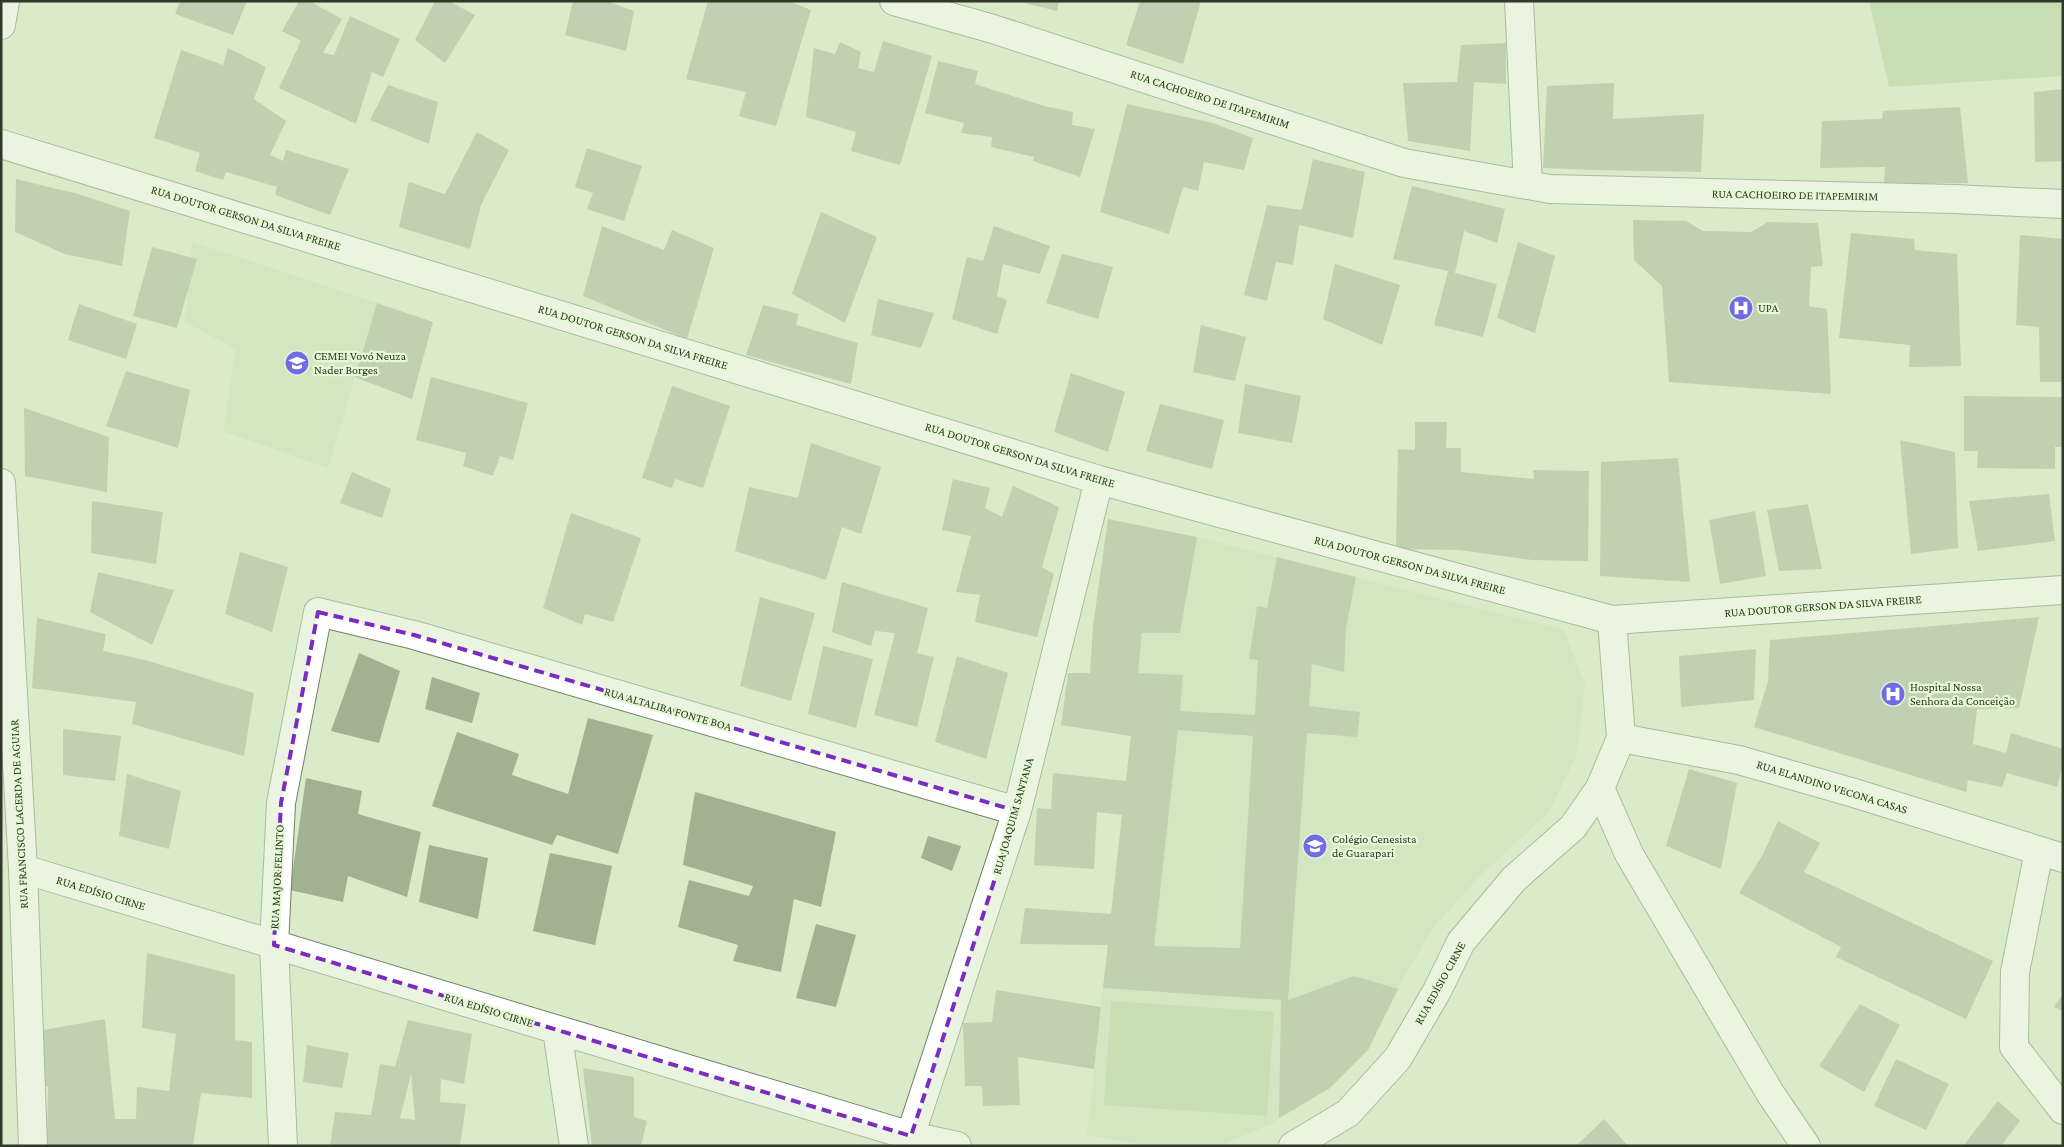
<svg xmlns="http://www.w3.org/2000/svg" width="2064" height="1147" font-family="'Crimson Pro',serif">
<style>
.built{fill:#cbe1b8}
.green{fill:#b4d09c}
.building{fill:#a1b292;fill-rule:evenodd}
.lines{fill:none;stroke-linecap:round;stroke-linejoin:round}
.minor-casing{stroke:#728364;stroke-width:30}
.minor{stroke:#fff;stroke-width:28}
.marked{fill:none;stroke:#7b2cbf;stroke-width:4;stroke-dasharray:10 6;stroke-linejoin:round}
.labels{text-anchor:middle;stroke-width:4.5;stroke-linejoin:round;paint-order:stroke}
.street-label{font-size:12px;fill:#30382a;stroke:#e6f9d6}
.poi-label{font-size:12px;fill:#30382a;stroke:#e6f9d6;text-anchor:start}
</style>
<rect width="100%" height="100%" fill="#d9ebc9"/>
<path class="built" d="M192,242L377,303L328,468L223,431L236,349L185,322Z
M1197,537L1564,630L1585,684L1577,754L1549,812L1479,877L1433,928L1402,980L1368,1050L1330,1088L1273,1123L1219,1146H1151L1087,1135L1142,633H1180Z"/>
<path class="green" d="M1869,1H2063V76L1889,87Z
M1111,1001L1274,1012L1267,1116L1104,1105Z"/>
<path class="building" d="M180,1H247L233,35L175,14Z
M299,1H309L342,19L323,53L334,55L350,16L400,39L383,77L372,72L356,124L279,88L301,41L282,31Z
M435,1H449L475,15L445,63L415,40Z
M573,1H606L634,11L626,51L565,35Z
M708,1H789L811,10L776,126L739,116L746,92L686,79Z
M1017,1H1059L1057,11Z
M1140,1H1201L1183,64L1126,45Z
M883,41L932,56L900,165L851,151L856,132L806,117L814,48L835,54L840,42L861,52L858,68L874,72Z
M1506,43V84L1474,82L1470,151L1408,141L1403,83L1457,82L1461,45Z
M228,48L266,67L254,99L286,121L270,155L283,161L286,150L349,169L330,215L275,195L277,187L226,172L223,180L195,171L200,153L154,138L181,50L223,65Z
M938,61L978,71L975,84L1044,106L1073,112L1072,125L1095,129L1080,177L1033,161L1034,157L991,147L992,137L961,133L964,123L925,113Z
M1614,83L1613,119L1704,114L1701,172L1592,170L1543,168L1547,86Z
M388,85L438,102L429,144L370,120Z
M2063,89V161L2035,162L2034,92Z
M1127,104L1213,123L1253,138L1244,170L1204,162L1198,191L1183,187L1169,234L1100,212Z
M1960,107L1968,183L1884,184L1885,167L1820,168L1822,121L1882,119L1883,111Z
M477,132L509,150L481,205L470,249L399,227L409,182L445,194Z
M587,148L642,166L624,221L587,209L593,193L575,187Z
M1313,159L1365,172L1353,238L1299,225L1293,265L1276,262L1267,301L1244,295L1267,205L1302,210Z
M16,179L78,194L130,211L122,266L65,254L15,232Z
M1412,186L1505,209L1497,243L1464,231L1455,273L1497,284L1483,337L1434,325L1448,271L1393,259Z
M821,212L877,237L845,323L792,294Z
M1633,220L1686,221L1703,231L1751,232L1768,222L1818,223L1823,266L1811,267L1809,306L1827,309L1831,394L1669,382L1662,286L1634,260Z
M602,226L664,250L672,230L714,248L687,339L583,296Z
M994,226L1050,246L1040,274L1003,264L997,296L1007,300L997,334L952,319L967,257L983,261Z
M1851,233L1914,239L1915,250L1957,254L1961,366L1909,367L1910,345L1839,338Z
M2020,235L2063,239V382H2040L2039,327L2016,325Z
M1518,242L1555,256L1535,333L1497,318Z
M152,247L197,259L177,328L133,316Z
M1062,254L1113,267L1098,319L1046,303Z
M1335,264L1400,285L1382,345L1323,319Z
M878,299L934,313L921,348L871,335Z
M377,303L433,322L412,399L355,377Z
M79,304L137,324L126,359L68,340Z
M763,305L799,314L796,325L858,343L851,384L746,355Z
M1201,325L1246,337L1235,381L1193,372Z
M126,371L190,390L178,448L106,426Z
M1071,373L1125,392L1108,452L1054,432Z
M431,377L528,403L513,460L500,456L493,476L463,466L466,453L416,440Z
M1245,384L1301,396L1292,443L1238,433Z
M672,386L730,406L703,488L675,479L672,488L642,478Z
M1964,396L2063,397V447H2055V469L1977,468L1978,451H1964Z
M1160,404L1224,420L1212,469L1146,451Z
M24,408L109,437L107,492L25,476Z
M1415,422H1447L1446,448H1461V472L1534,479L1533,470L1589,471L1588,561L1532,560L1459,550L1396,549L1398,449L1415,450Z
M1900,440L1955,452L1958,548L1911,554Z
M811,443L881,467L861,534L842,527L826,580L735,551L749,487L798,498Z
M1678,458L1690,582L1600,576L1601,462Z
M352,472L391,489L382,518L340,503Z
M953,479L990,488L985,508L1002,517L1013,486L1059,507L1042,567L1054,574L1037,637L975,622L980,595L956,592L971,536L942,530Z
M2049,494L2055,541L1978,551L1969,501Z
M92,501L163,512L156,564L91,553Z
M1808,504L1822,569L1779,571L1767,510Z
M1755,511L1766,576L1720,584L1709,520Z
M571,513L641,538L613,622L585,614L582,625L543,608Z
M1108,519L1197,537L1180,633H1142L1138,673L1183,675L1180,711L1255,715L1258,660L1249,659L1257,606L1267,608L1277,557L1356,577L1346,628L1344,672L1312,664L1309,706L1360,712L1357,737L1307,733L1288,1000L1354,976L1398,989L1368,1050L1330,1088L1279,1118L1281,1000L1103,988L1108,945L1020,944L1025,908L1111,914L1122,815L1097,812L1094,869L1034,865L1037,808L1051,809L1053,773L1126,781L1131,736L1061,725L1068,673H1090L1093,626ZM1178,730L1253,736L1240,948L1154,946Z
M240,552L288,567L272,632L225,614Z
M98,572L174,590L152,645L90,612Z
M842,582L928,608L917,653L934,657L917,727L874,715L895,633L875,631L871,646L832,632Z
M760,597L815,613L791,701L740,686Z
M2039,617L2019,708L1977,709L1973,744L2006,753L2011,733L2063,749V765L2057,787L2007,773L2002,787L1968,780L1966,792L1754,727L1768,681L1770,640Z
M37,618L106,634L103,651L145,660L254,693L244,756L132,724L136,702L32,688Z
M823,646L873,659L856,728L808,714Z
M1756,649L1754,700L1681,707L1679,656Z
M359,653L400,671L379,743L331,731Z
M957,656L1008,673L986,759L935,742Z
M432,677L480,693L472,723L425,709Z
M588,718L653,735L618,854L557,835L552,845L432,806L457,732L519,754L512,775L568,794Z
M63,729L121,736L115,781L63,775Z
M1689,769L1737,783L1721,869L1666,846Z
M127,774L181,791L169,849L119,836Z
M306,778L362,791L358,814L421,832L407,897L348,876L343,902L290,890Z
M695,792L836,832L821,907L794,899L781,972L733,961L738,945L678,927L689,880L749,896L753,886L683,865Z
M1778,821L1820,843L1804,872L1993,961L1966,1019L1836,957L1841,947L1739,893L1763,854Z
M928,836L961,846L952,871L921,858Z
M429,845L488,858L478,919L419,902Z
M550,853L612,866L595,945L533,931Z
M816,924L856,935L836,1007L796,998Z
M147,953L235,975V1040L252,1042V1098L201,1093L193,1146H47L48,1087L41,1083L38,1031L105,1019L115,1119H136L137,1087L169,1091L176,1034L142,1028Z
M996,990L1101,1007L1094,1069L1018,1057L1020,1105L983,1106L982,1086H965L963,1023L992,1022Z
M2063,994V1011L2054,1007Z
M1860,1004L1900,1025L1864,1092L1819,1066Z
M408,1020L472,1034L464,1084L441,1079L440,1102L466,1104L460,1146H330L335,1112L371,1115L380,1064L395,1067ZM411,1074L415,1120L400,1118Z
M307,1045L349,1053L342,1088L303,1082Z
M1896,1059L1949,1084L1926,1130L1874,1106Z
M583,1068L634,1077V1117L647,1121L641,1146H592Z
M1998,1101L2020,1121L2001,1146H1963Z
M1604,1119L1628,1146H1576Z"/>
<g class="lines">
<defs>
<path id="minor" d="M894,1L993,29L1404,163L1550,189L1954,199L2063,204
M1519,1L1528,185
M1,25L5,1
M1,144L1099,480L1612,620L2063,590
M1,483L23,869L33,1146
M1621,738L1739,760L1854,793L2063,858
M1600,788L1629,854L1770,1093L1806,1146
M2039,851L2015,972L2014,1047L2063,1110
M23,869L911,1136L957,1146
M557,1030L574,1146
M283,1146L274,945L281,803L318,612L414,635L1017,811
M907,1146L1017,811L1099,480
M1293,1146L1348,1113L1398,1058L1437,991L1461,942L1514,879L1573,827L1600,788L1621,738L1612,620"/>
</defs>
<use href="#minor" class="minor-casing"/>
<use href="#minor" class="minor"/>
</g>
<path d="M0 0H2064V1147H0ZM318,612L414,635L1017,811L911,1136L274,945L281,803Z" fill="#d9ebc9" fill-opacity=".55" fill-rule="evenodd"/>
<path class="marked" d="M318,612L414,635L1017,811L911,1136L274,945L281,803Z"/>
<defs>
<symbol id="hospital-disc" viewBox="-11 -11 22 22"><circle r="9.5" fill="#716be6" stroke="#e6f9d6"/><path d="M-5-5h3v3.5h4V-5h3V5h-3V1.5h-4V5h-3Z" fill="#fff"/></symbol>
<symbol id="school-disc" viewBox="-11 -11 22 22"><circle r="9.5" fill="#716be6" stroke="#e6f9d6"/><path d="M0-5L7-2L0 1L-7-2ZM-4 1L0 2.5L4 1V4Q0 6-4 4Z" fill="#fff"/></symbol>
</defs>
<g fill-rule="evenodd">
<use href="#hospital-disc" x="1727" y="294" width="28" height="28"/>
<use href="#school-disc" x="283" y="349" width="28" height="28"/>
<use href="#hospital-disc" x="1879" y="680" width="28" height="28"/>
<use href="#school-disc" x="1301" y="832" width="28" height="28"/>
</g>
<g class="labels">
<g class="street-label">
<text transform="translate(1210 99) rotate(18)" y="4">RUA CACHOEIRO DE ITAPEMIRIM</text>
<text transform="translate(1795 195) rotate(1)" y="4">RUA CACHOEIRO DE ITAPEMIRIM</text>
<text transform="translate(246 218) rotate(17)" y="4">RUA DOUTOR GERSON DA SILVA FREIRE</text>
<text transform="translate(633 337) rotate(17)" y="4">RUA DOUTOR GERSON DA SILVA FREIRE</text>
<text transform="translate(1020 455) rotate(17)" y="4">RUA DOUTOR GERSON DA SILVA FREIRE</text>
<text transform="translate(1410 565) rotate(15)" y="4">RUA DOUTOR GERSON DA SILVA FREIRE</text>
<text transform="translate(1823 606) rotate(-4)" y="4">RUA DOUTOR GERSON DA SILVA FREIRE</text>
<text transform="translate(668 709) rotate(16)" y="4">RUA ALTALIBA FONTE BOA</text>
<text transform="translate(1832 787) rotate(17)" y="4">RUA ELANDINO VECONA CASAS</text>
<text transform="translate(19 814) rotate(-93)" y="4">RUA FRANCISCO LACERDA DE AGUIAR</text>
<text transform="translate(1013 816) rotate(-74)" y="4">RUA JOAQUIM SANTANA</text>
<text transform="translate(277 877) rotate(-87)" y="4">RUA MAJOR FELINTO</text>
<text transform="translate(101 893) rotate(17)" y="4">RUA EDÍSIO CIRNE</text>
<text transform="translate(1440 983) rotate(-61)" y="4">RUA EDÍSIO CIRNE</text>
<text transform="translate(489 1010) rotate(17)" y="4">RUA EDÍSIO CIRNE</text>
</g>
<g class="poi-label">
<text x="1758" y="312">UPA</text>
<text x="314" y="360">CEMEI Vovó Neuza<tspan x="314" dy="14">Nader Borges</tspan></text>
<text x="1910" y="691">Hospital Nossa<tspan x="1910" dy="14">Senhora da Conceição</tspan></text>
<text x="1332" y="843">Colégio Cenesista<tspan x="1332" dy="14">de Guarapari</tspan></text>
</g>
</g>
<rect width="2064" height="1147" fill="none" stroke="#30382a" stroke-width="5"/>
</svg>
